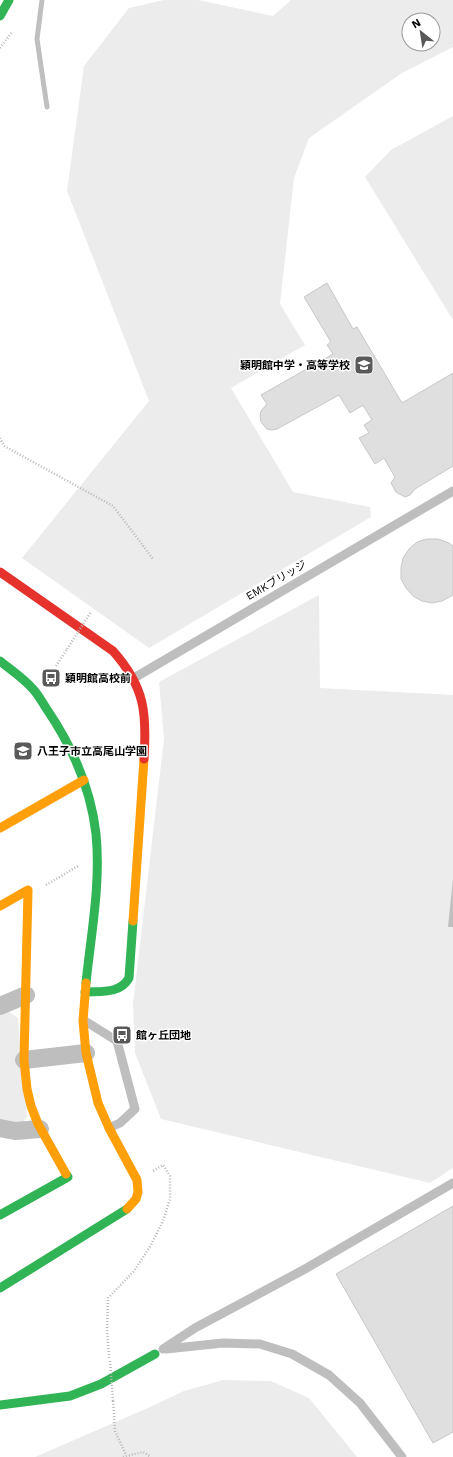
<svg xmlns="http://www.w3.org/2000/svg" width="453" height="1457" font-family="'Work Sans','Noto Sans JP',sans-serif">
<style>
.green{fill:#ececec;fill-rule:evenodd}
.water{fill:#bfbfbf}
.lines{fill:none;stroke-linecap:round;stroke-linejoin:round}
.stream{stroke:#bfbfbf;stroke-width:5}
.building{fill:#dfdfdf;stroke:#c7c7c7}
.path{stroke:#b9b9b9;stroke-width:2.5;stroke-dasharray:1 2;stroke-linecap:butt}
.lane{stroke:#bebebe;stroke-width:9}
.street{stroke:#bebebe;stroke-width:18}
.fast{stroke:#30b455;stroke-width:9}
.slow{stroke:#ff9f0a;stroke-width:9}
.jam{stroke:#e5322d;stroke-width:9}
.path-bridge{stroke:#b9b9b9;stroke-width:2.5;stroke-dasharray:1 2;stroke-linecap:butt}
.labels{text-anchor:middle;stroke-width:3;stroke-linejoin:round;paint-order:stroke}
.poi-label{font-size:11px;font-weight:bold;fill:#000;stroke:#fff;text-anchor:start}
.street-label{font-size:11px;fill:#000;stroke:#fff}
</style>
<rect width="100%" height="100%" fill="#fff"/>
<path class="green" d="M164,0H198L273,16L291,0H453V47L402,73L309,138L294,178L280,304L305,345L231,388L293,492L370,507L371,517L149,648L22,558L149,401L67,191L84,66L129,8ZM409,20H433V44H409Z
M453,116V320L365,177L391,150Z
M319,595L320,688L453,695V1168L430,1183L161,1119L135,1053L133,1004L164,739L159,682Z
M6,1010L18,1018L27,1117L19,1127L0,1124V1013Z
M223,1380L271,1381L309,1398L357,1457H35L150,1407L184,1391Z"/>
<path class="water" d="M453,879V927H448Z"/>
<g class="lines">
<path class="stream" d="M42,0L37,39L47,107"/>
</g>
<path class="building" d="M327,283L353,329L357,327L402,403L453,373V466L415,489L410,495L405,497L396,492L391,483L395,477L384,458L375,464L359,438L369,433L364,425L372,420L363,405L350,413L339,395L277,429L272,430L267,429L261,422L260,416L261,411L267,404L261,395L333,354L327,345L331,342L304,297Z
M427,539H438L449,543L453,546V595L442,601L432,603L422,601L413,596L406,588L401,579V568L403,558L409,549L417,542Z
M453,1206V1432L433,1443L336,1274Z"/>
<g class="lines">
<path class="path" d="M0,48L12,32
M0,438L4,446L113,506L153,559
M56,666L67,649
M46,885L78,866
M109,1358L107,1329L108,1298L134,1271L151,1245L163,1221L170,1199V1176L163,1165L153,1171
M113,1401L115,1431L126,1455
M123,1457L143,1452L151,1457"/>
<path class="lane" d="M134,678L453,491
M85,1021L117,1041L135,1109L120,1123L109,1128
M163,1349L195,1328L305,1269L453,1183
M166,1349L223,1343L260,1344L292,1354L329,1375L360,1403L402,1457"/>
<path class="street" d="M0,1006L26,995
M24,1060L86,1053
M0,1128L15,1131L40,1129"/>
<path class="fast" d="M0,16L9,0
M0,661C11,670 23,678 32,688C38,694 42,702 46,708C72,746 91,789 96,834C101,883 91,934 86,983
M85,992C101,991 120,994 129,978L133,921
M0,1215L68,1177L66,1174
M0,1288L127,1209
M0,1405L70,1396L101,1384L155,1354"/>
<path class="slow" d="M0,828L84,780
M0,906L28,890L24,1060L27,1089L31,1106L38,1124L66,1174
M133,921L144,759
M86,983L83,1021L86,1053L98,1103L109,1128L137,1180L138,1192L136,1199L127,1209"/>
<path class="jam" d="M0,572L113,651C145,687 147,713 144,759"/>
<path class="path-bridge" d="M67,649L91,612
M110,1361L113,1401"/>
</g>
<defs>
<symbol id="school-square" viewBox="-11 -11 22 22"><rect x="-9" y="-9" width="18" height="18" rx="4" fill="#595959" stroke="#fff"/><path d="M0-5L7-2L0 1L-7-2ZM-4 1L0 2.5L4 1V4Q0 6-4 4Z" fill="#fff"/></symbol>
<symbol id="bus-square" viewBox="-11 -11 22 22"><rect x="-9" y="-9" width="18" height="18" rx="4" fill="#595959" stroke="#fff"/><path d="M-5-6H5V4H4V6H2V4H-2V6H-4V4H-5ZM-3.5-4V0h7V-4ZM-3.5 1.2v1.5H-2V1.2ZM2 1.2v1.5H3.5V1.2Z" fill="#fff"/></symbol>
</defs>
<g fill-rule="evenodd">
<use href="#school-square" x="353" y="354" width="22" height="22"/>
<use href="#bus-square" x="40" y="667" width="22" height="22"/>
<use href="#school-square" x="12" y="740" width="22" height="22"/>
<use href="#bus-square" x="111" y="1024" width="22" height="22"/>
</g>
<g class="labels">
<g class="poi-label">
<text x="350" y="369" text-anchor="end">穎明館中学・高等学校</text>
<text x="65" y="682">穎明館高校前</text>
<text x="37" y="755">八王子市立高尾山学園</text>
<text x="136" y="1039">館ヶ丘団地</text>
</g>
<g class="street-label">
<text transform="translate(276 580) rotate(-30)" y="4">EMKブリッジ</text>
</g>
</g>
<g transform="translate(421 32) rotate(330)"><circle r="19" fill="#ffffff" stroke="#999999"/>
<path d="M0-3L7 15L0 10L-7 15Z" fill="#595959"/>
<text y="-6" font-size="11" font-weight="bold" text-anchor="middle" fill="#000000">N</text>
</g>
</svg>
